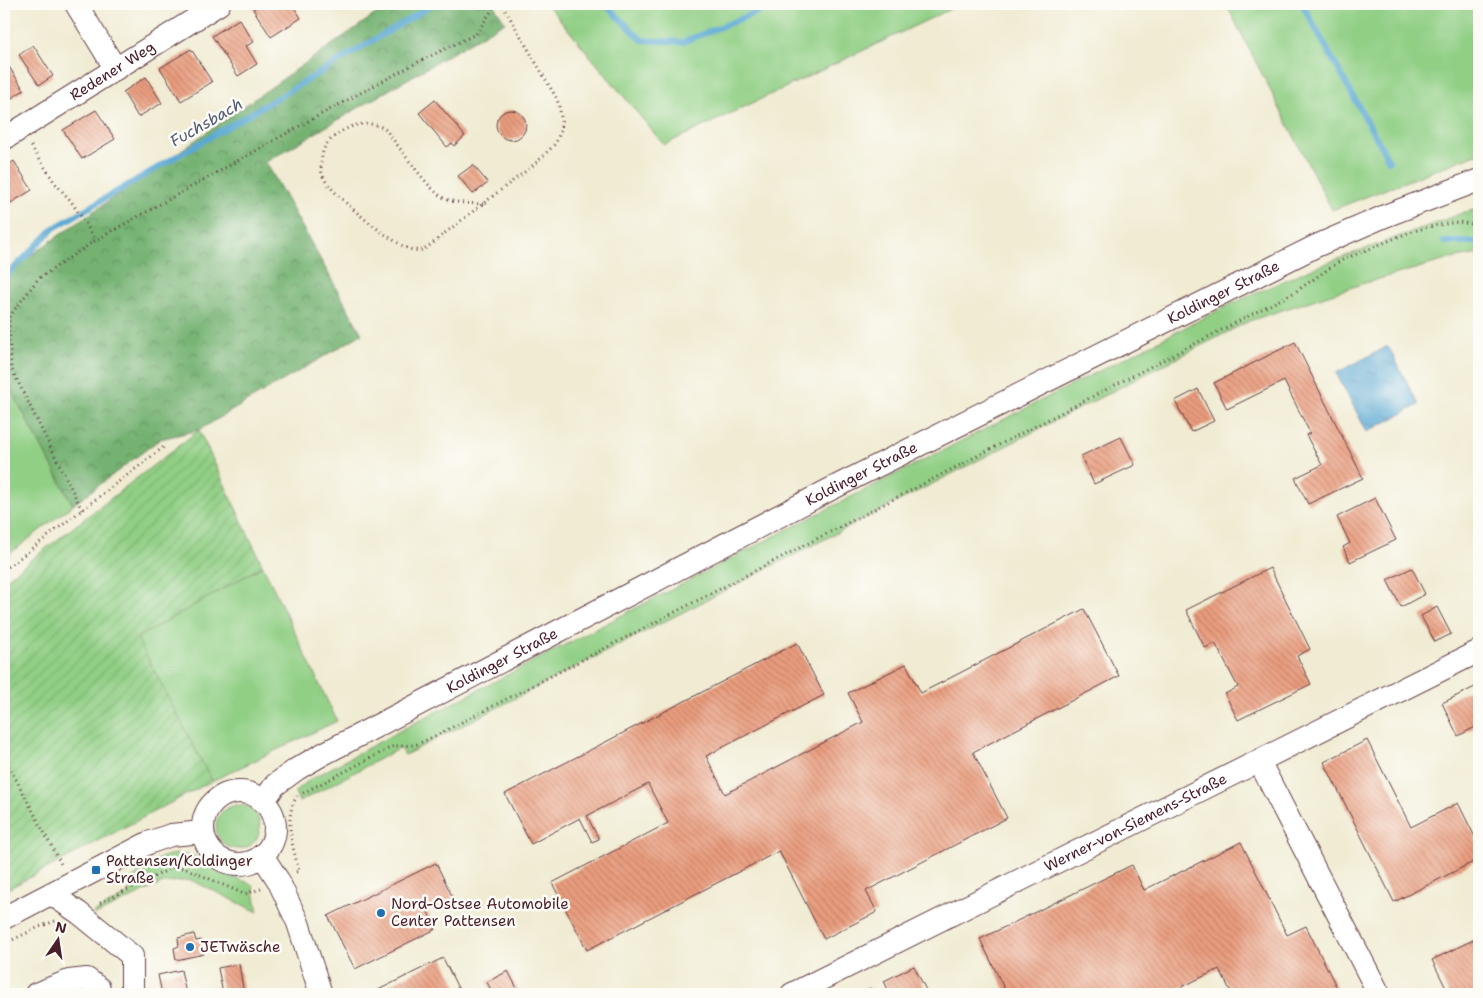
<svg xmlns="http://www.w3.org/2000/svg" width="1483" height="998" font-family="'Shantell Sans',sans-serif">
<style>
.grass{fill:#91cf85;stroke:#6e7758}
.forest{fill:url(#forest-crowns);stroke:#5f684e}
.garden{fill:url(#garden-furrows);stroke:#6e7758}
.water{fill:url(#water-ripples);stroke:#52637e}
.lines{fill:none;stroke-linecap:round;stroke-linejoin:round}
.stream{stroke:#59a7d2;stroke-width:6}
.building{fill:url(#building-back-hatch)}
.minor-casing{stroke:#633e44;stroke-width:24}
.path{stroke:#633e44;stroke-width:3;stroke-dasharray:1 4;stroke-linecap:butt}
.minor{stroke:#fff;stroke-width:22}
.poi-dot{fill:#1f6fb2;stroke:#fdfcf7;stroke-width:2}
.labels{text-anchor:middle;stroke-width:5;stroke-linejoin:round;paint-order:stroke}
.street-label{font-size:15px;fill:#4a1f2b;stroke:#fdfcf7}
.poi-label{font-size:15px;fill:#4a1f2b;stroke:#fdfcf7;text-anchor:start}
.water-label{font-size:16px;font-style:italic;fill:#515c76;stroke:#fdfcf7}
</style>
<defs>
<pattern id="forest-crowns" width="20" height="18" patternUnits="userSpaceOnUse" patternTransform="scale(1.25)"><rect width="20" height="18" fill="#74b272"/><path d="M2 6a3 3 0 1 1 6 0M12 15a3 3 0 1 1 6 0" fill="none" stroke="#61905e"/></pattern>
<pattern id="garden-furrows" width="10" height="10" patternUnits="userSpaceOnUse" patternTransform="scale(1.25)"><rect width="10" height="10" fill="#91cf85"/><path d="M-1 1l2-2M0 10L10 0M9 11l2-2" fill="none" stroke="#7fb173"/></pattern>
<pattern id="water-ripples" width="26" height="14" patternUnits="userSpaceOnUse" patternTransform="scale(1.25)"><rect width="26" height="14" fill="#59a7d2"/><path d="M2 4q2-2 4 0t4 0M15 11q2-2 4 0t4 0" fill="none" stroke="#4c87ab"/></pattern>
<pattern id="building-back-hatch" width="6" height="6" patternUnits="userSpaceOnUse" patternTransform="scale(1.25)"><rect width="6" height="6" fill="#ea9d7e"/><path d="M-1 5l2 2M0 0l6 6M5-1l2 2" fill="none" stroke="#c07f67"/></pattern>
</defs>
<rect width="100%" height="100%" fill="#fdfcf7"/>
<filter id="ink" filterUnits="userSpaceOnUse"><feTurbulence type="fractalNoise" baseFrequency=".02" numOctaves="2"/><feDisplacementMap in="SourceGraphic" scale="10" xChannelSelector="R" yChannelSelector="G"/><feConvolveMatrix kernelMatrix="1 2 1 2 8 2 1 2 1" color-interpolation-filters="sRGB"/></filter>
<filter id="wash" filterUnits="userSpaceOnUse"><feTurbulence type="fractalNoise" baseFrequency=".0096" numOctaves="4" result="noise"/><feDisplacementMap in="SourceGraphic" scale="20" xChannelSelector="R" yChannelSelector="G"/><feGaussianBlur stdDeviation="1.12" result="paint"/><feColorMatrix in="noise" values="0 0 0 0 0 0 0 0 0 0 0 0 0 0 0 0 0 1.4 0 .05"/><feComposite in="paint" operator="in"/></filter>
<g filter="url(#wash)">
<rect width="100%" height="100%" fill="#f0ebd2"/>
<path class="grass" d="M547,4H961L664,145Z
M1226,4H1479V153L1332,210Z
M1479,209V254L1450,259L1365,283L1249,321L405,755L400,748L299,802L295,792L309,780L403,729L790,528L1229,305L1308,270L1465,212Z
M4,377L73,505L4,558Z
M263,566L337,721L212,781L136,638Z
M216 827a22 22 0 1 1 44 0a22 22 0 1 1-44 0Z
M176,854L194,856L205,862L217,872L250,883L253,886L258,912L191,880L163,883L95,915L93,913L130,893L128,882C143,871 157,855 176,854Z"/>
<path class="forest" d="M390,4H493L505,22L266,162L362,334L199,430L160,439L73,505L4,377V274Z"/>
<path class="garden" d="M199,430L263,566L137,638L212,781L4,891V581Z"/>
<path class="water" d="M1388,346L1419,405L1367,432L1336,373Z"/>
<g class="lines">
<path class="stream" d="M605,4L642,40L683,42L777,4
M1302,4L1389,161
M1444,242H1479
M4,278L54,228L289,91L434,4"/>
</g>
<g id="blocks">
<path class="building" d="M122,4H136L123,8Z
M261,4H292L301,18L271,37L253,9Z
M239,19L254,42L246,46L257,64L238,76L212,36Z
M33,45L53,76L39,85L19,55Z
M191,49L212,82L181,101L160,68Z
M4,59L24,90L4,103Z
M146,77L162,103L138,117L123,92Z
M435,100L465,136L454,146L452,143L447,147L419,113Z
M96,110L115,139L82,159L63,130Z
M496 125a15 15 0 1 1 30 0a15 15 0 1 1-30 0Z
M14,161L32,190L4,207V168Z
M473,165L488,183L473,194L458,176Z
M1295,342L1363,478L1308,504L1295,478L1322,465L1306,435L1310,433L1284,381L1227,409L1214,383Z
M1198,389L1214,421L1191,432L1175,401Z
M1121,437L1135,465L1094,484L1081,456Z
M1375,498L1396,540L1350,562L1343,547L1350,543L1337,517Z
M1270,568L1310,649L1297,656L1311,684L1238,720L1225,694L1238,687L1215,643L1205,648L1186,610Z
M1412,568L1425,594L1401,607L1387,580Z
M1437,607L1451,634L1435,642L1421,616Z
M1084,609L1119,676L973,752L1007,818L866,891L877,912L824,939L779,851L587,950L552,883L668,823L648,784L587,816L599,839L592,842L580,818L531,844L505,794L797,643L824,695L706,756L725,794L863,722L848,693L906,664L921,693Z
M1479,685V725L1458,736L1442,703Z
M1367,740L1411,827L1458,803L1479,845V859L1394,902L1324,762Z
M1241,842L1287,935L1306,926L1340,994H1232L1219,969L1167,994H1007L980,939L1132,865L1144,890Z
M436,863L453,898L427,910L436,929L355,969L328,916Z
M194,934L196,941L201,940L204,954L176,960L174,948L179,946L178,938Z
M1479,937V994H1449L1432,960Z
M443,958L461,994H370Z
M239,964L244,994H223L218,968Z
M914,966L928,994H890L884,981Z
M181,970L186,994H162L158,975Z
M508,971L520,994H493L487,982Z
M870,988L873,994H859Z"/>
</g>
</g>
<g filter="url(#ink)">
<use href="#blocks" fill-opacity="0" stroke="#633e44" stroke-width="1"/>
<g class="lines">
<defs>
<g id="minor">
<path d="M76,4L115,68"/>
<path id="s1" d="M4,139L219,4"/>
<path d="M1259,761L1379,994"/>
<circle cx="239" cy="828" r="36"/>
<path id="s2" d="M263,802L275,785L297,769L323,754L829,490L1316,246L1385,216L1479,180"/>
<path d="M262,855L278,880L298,923L321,994"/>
<path d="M51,894L79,913L132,956V994"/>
<path d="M4,918L148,843L171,835L203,832"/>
<path d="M36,994L69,981L87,979L99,988L100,994"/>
<path id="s3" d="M792,994L1479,651"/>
</g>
</defs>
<use href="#minor" class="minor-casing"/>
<path class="path" d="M31,146L55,183L71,201L96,240
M483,204C470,203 456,204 444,198C430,192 397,144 386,130C367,116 339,128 326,145C321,153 320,165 322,174C327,192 389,240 407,248C411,250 418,251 422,250C429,248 443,234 449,230C470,214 490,198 510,183C522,174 535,165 545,154C549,150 555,145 557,140C564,125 561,113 557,99L502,4
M82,510L11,368L9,317L38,279L96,240L316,117L418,62L476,34L496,4
M4,570L165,446
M4,757L61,864
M303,793L394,746L415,745L433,737L1295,292L1340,261L1410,232L1433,226L1458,222L1479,225
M296,872L299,871C293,847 283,818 297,796
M100,903L176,866L187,869L244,894L261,889
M4,944L39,927L55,921"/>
<use href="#minor" class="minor"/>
</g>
</g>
<g class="poi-dot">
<rect x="91" y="865" width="10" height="10" rx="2.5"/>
<circle cx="381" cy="913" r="5"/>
<circle cx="190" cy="947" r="5"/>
</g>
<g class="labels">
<g class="street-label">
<text dy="5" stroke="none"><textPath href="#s1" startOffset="128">Redener Weg</textPath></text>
<text dy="5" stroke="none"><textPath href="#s2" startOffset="1090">Koldinger Straße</textPath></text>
<text dy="5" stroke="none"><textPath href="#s2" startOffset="685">Koldinger Straße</textPath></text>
<text dy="5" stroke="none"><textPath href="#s2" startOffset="280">Koldinger Straße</textPath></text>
<text dy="5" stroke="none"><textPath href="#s3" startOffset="384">Werner-von-Siemens-Straße</textPath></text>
</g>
<g class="poi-label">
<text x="106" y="866">Pattensen/Koldinger<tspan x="106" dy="17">Straße</tspan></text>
<text x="391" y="909">Nord-Ostsee Automobile<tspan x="391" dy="17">Center Pattensen</tspan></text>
<text x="200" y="952">JETwäsche</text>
</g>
<g class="water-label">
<text transform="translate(206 122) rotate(-30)" y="6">Fuchsbach</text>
</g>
</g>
<rect width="1483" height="998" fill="none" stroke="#fdfcf7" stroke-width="20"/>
<g transform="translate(58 940) rotate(13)" stroke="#fdfcf7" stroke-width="4" paint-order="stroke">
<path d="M0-4L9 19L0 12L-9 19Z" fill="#4a1f2b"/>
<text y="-8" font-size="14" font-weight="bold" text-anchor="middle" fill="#4a1f2b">N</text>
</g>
</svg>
